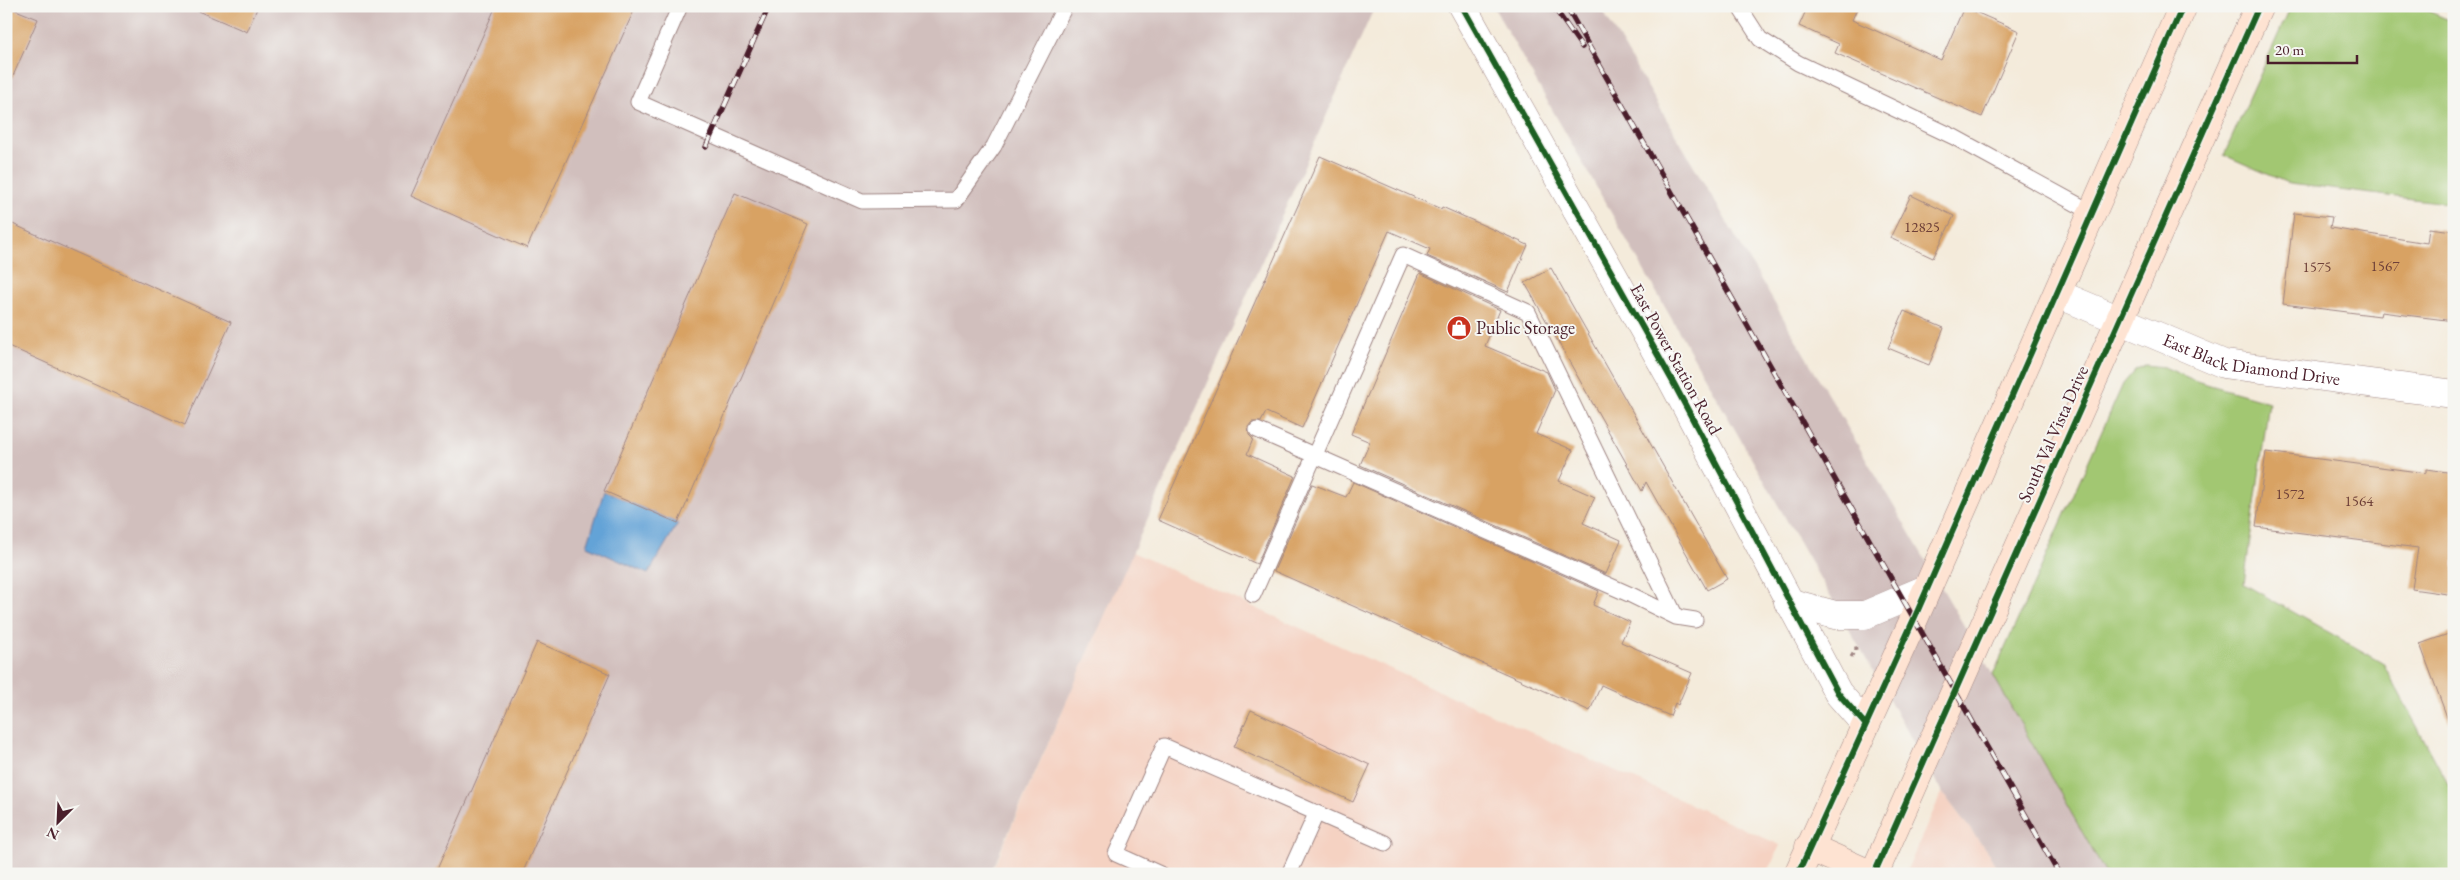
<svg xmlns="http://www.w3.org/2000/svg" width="2460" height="880" font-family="'EB Garamond',serif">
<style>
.built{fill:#f5d2c2}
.industrial{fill:#d1bfbd}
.green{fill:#a2c772;stroke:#76734e}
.water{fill:#64a3d7;stroke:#576181}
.building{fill:#d8a264}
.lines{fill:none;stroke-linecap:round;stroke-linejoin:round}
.lane-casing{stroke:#9f8583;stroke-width:17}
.street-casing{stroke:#9f8583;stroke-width:29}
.secondary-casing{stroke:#9f8583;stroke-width:29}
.path{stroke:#9f8583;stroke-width:3;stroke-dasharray:4 4;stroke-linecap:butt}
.lane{stroke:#fff;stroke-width:15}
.street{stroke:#fff;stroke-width:28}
.secondary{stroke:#fee3d2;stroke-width:28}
.rail-casing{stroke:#4a1f2b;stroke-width:5.5}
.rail{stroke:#f6f6f2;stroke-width:4;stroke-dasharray:11;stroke-linecap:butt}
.cycleway-casing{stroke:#f6f6f2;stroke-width:9}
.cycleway{stroke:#1b5e20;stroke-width:6}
.labels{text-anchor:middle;stroke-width:4;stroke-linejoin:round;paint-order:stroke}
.number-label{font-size:15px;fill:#6e4039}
.poi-label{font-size:18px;fill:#4a1f2b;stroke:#f6f6f2;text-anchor:start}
.street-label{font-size:18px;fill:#4a1f2b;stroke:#f6f6f2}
</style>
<rect width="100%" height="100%" fill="#f6f6f2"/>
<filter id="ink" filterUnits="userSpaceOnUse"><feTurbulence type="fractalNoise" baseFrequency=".02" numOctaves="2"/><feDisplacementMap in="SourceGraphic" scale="10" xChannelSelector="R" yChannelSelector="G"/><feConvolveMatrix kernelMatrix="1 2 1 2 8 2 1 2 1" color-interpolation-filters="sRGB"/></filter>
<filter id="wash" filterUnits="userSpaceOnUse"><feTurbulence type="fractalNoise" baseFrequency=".0096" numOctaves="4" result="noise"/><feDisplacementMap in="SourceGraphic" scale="20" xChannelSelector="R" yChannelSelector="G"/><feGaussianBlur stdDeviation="1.12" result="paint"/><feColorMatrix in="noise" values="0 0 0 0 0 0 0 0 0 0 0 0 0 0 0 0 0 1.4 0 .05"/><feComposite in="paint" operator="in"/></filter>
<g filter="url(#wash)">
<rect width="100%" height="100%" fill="#f4ebdb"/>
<path class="built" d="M1132,552L1780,845L1767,874H991Z
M1942,792L1989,854L2000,874H1905Z"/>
<path class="industrial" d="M6,6H1375L990,874H6Z
M1493,6H1600L1993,675L2106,874H2000L1989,854L1942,792Z"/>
<path class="green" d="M2291,6H2416L2454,22V204L2290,184L2224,155Z
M2145,365L2164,367L2196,381L2269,402L2244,584L2383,663L2454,795V874H2106L1993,675L2123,384L2135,370Z"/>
<path class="water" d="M604,491L678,523L648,574L587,546Z"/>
<g id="blocks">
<path class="building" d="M6,6L38,19L6,92Z
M186,6H258L247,32Z
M496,6H636L527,248L411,196Z
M1808,6H1858L1852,20L1941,60L1964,7L2019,31L1982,117L1835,53L1839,44L1799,26Z
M1320,156L1441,209L1442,207L1528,245L1508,292L1427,256L1430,249L1389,231L1302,428L1266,412L1261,422H1252L1248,427L1249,435L1253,439L1247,454L1295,476L1257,564L1158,520Z
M735,193L808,224L678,523L604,491Z
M1911,195L1954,216L1933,258L1890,238Z
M2294,213L2332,217L2330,228L2427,243L2429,228L2454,231V321L2381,312L2380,316L2283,304Z
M6,221L231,322L185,425L6,345Z
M1551,268L1727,579L1707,590L1646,482L1642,491L1525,283Z
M1420,273L1500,310L1485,346L1547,372L1555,390L1536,434L1573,450L1559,481L1595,497L1583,523L1621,540L1606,574L1360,465L1370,442L1351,434Z
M1904,311L1944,328L1929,365L1888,348Z
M2266,452L2426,473V469L2454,473V595L2412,589L2418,548L2256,527Z
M1353,482L1599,591L1593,605L1630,622L1621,642L1692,673L1678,705L1675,703L1670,716L1601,685L1590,711L1274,571L1312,484L1346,497Z
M2454,632V728H2451L2420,644Z
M537,642L610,674L522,874H435Z
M1251,710L1370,765L1353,802L1234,747Z"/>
</g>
</g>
<g filter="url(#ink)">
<use href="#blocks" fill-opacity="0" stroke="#9f8583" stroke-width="1"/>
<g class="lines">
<defs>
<path id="lane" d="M680,6L638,102L862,201L956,200L994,146L1065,6
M1742,6V11L1760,39L1798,63L1954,137L2093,213
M1257,430L1631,595L1676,617L1695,620
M1253,595L1403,255L1528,312L1676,617
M1160,874L1116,854L1164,746L1385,843
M1289,874L1316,814"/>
<g id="street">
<path d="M1462,6L1673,382L1838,693L1865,724"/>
<path id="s1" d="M2058,294L2224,364L2454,394"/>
<path d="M1788,602L1835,615H1865L1926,589"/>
</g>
<path id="secondary" d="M1809,847L1870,874
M1798,874L1914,619L2183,6
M1874,874L2259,6"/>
</defs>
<use href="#lane" class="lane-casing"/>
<use href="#street" class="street-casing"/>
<use href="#secondary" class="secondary-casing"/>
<path class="path" d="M1851,657L1856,649L1855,643"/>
<use href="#lane" class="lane"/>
<use href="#street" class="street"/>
<use href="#secondary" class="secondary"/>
<defs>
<path id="rail" d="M1553,6L1582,47
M1566,6L2059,874
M706,147L769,6"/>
</defs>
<use href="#rail" class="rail-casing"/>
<use href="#rail" class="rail"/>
<defs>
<path id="cycleway" d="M1462,6L1673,382L1838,693L1865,724
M1798,874L1914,619L2183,6
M1874,874L2259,6"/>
</defs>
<use href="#cycleway" class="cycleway-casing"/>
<use href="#cycleway" class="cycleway"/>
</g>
</g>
<defs>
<symbol id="shop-disc" viewBox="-11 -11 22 22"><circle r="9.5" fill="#c8321e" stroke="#f6f6f2"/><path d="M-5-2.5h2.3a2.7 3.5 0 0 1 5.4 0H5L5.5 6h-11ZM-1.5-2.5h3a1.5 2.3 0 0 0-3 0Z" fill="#fff"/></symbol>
</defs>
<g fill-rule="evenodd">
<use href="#shop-disc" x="1445" y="314" width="28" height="28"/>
</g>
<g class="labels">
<g class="number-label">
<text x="1922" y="232">12825</text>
<text x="2385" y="271">1567</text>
<text x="2317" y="272">1575</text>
<text x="2290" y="499">1572</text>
<text x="2359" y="506">1564</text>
</g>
<g class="poi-label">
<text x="1476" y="334">Public Storage</text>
</g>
<g class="street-label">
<text dy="6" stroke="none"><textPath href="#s1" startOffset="206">East Black Diamond Drive</textPath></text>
<text transform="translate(1676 359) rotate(61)" y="6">East Power Station Road</text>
<text transform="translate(2053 434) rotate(-66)" y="6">South Val Vista Drive</text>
</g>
</g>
<rect width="2460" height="880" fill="none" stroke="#f6f6f2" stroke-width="25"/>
<g transform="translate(58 822) rotate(204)" stroke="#f6f6f2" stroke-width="4" paint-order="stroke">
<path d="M0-4L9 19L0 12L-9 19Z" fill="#4a1f2b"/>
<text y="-8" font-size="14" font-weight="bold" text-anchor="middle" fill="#4a1f2b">N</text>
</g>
<path d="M2268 55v8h89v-8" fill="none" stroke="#4a1f2b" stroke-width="2.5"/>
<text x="2275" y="55" font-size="15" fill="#4a1f2b" stroke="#f6f6f2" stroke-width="4" paint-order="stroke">20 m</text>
</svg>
